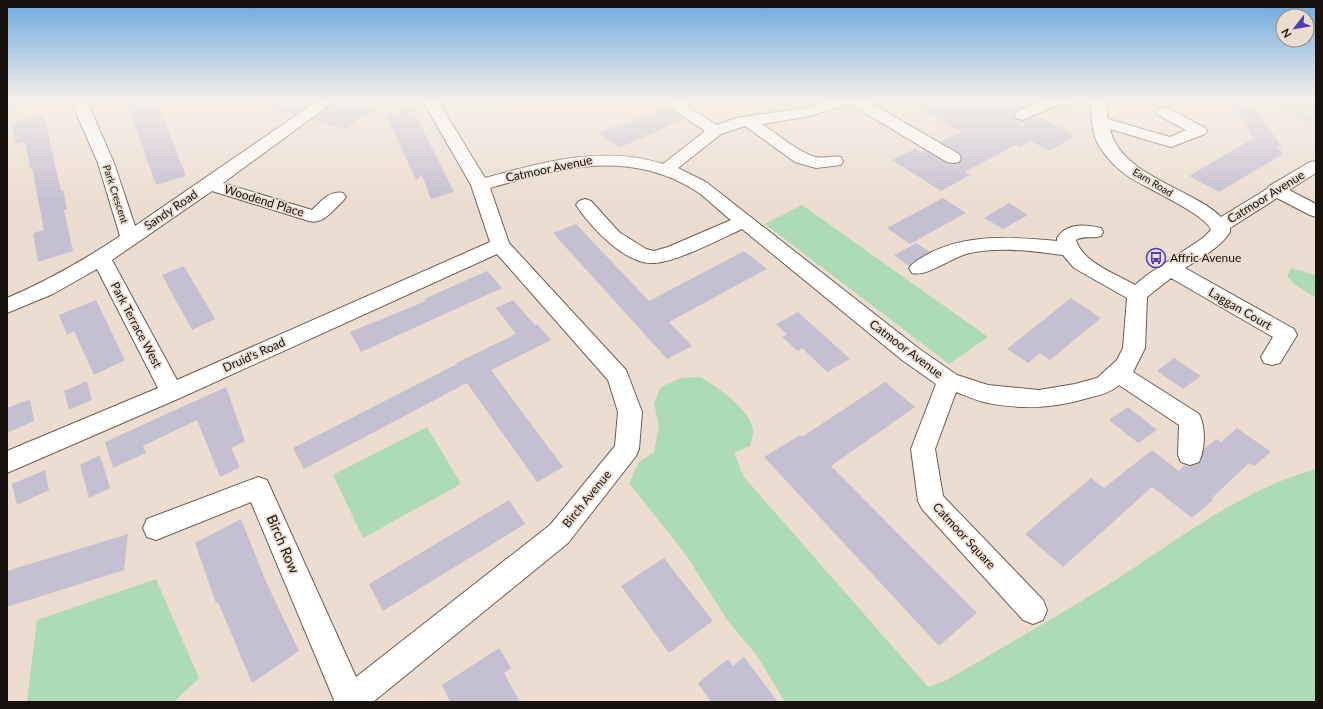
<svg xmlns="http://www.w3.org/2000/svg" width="1323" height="709" font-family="Lato,sans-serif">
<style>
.green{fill:#acdbb6}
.building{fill:#c4c0d1}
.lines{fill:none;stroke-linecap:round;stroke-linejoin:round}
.minor-casing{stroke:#6a5e52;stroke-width:2}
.minor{fill:#fff;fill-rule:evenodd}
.labels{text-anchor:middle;stroke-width:3.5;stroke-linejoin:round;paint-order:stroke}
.far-street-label{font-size:10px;fill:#17120d;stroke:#ecddd0}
.street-label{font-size:12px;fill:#17120d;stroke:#ecddd0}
.poi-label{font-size:12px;fill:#17120d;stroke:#ecddd0;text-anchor:start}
.near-street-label{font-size:14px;fill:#17120d;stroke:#ecddd0}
</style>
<rect width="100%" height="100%" fill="#ecddd0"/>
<path class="green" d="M7,101H49L7,109Z
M1269,101H1316V126L1274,103Z
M802,205L988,337L949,364L765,224Z
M1291,268L1316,275V298L1294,284L1287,276Z
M700,377C717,387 751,409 753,431C754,435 751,441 750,446L734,453L744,477L928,687L947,680C1004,646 1062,614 1117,579C1180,538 1243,489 1316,469V702H785L758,657L728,621L686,555L629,483L639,462L654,452L659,426L654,403L661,387L681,378Z
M427,427L461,484L363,538L333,475Z
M156,579L199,678L174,702H27L37,620Z"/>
<path class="building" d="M126,101H156L186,176L156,185Z
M268,101H314L294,115L267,107Z
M336,101H350L375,109L345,129L312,120Z
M906,101H1008L1021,108L1015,111L1013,114L1016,119L1023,121L1036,116L1071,133L1069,135L1074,137L1049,151L1031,141L1020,147L1015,145L965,172L970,175L941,191L892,160L915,149L921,152L925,150L947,163H959L962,159L960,153L941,142L961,132Z
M1230,101H1250L1282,147L1277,146L1283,154L1219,192L1189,176L1254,138Z
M668,107L684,119L619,148L599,133Z
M412,108L454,192L431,199L422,175L416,180L386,115Z
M44,115L61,191L63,190L67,209L64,210L73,251L38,262L33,233L44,230L32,168H30L25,142L16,144L12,123Z
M943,198L966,213L910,244L887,228Z
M1009,203L1028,215L1003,229L984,218Z
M576,224L649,301L744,251L767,269L669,322L692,346L667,359L553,233Z
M916,243L930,252L909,266L894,255Z
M184,266L215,319L192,330L162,275Z
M487,271L502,288L361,352L350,332L426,301L424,299Z
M1071,298L1101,318L1050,360L1040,353L1028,363L1007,349Z
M96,300L125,360L94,375L74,331L67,335L59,315Z
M513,300L535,325L537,324L551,340L491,370L563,467L537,482L467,383L304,469L293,448L457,364L456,363L516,334L496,308Z
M798,312L850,359L827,372L802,348L798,351L782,337L787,334L776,324Z
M1174,358L1201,376L1183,389L1157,371Z
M87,381L92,400L69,410L64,391Z
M885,382L915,407L831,466L977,613L939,646L764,457L800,435L802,437Z
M226,387L245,441L231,448L240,467L220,477L197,420L143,446L146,453L113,468L105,442Z
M30,399L34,421L7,433V408Z
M1128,407L1157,430L1138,443L1109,420Z
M1237,428L1271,452L1254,466L1249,463L1211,499L1213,500L1192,518L1152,487L1063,567L1025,534L1091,478L1104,488L1152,450L1179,471L1185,465L1190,466L1199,463L1204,449L1217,439L1221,442Z
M100,455L110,488L89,498L80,465Z
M45,470L49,490L17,505L12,484Z
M509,500L525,524L383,611L369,584Z
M241,519L267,584L299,651L252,683L218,602L216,603L195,543Z
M128,534L124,570L7,607V571Z
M664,558L713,621L669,653L621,586Z
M499,648L511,668L504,673L520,702H450L442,685Z
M744,657L778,702H711L698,683L728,659L733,666Z"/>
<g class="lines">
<defs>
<path id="minor" d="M81,101L86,103L89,106L114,163L135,226L317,101H335L223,183L312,210C321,201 330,190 343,193L346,197L343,201C333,210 323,225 309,221L212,191L112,260L177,380L490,242L471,185L423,101H438L485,178C544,162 603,145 663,164L705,131L672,109L669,106L675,101H695L688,107L717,125L736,118L804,108L826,101H867L959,154L961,158L959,162L953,163L947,162L850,104L805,117L762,124C776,133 801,154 816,157C824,159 832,155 841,157L843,161L841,165L816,168L795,162L745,126L721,134L678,168L706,182L918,348L957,375L988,385L1039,390L1075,384L1097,378L1117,360L1123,348L1127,298L1074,268L1063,255C1031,251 997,246 966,254C949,259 927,277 912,273L909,268C913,262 920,259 926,255C967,233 1013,237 1057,241V238C1066,223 1085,224 1101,228L1103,232L1101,236C1092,239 1083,235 1076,240C1082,262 1116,274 1135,285L1147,275L1203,238L1211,230C1208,216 1147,188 1132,179C1118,170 1106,158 1098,144C1091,131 1092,115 1090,101H1106L1108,119L1170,137L1186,130L1158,115L1156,112L1158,109L1164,107L1170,109L1205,128L1207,131L1205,134L1171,147L1110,129C1121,176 1190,187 1221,217L1267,189L1269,186L1310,162L1316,161V173L1289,190L1316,204V217L1310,215L1277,198L1230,228V232C1220,248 1200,258 1185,268L1294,329L1297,335L1280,363L1272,365L1264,363L1261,357L1273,337L1171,278L1147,297L1145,348L1133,372L1199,414C1206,427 1205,450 1199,462L1190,465L1181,462L1178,455L1179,425L1119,385C1110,393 1100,395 1088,398C1055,408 1023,410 988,403C977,401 967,396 956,392L935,449L943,496L1043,600L1047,610L1043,620L1033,624L1023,620L922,509L918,501L911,449L936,384L902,360L742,229C720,239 677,262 654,263C625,265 591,227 576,205L579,201L585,199L591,201L619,232L646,249L654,251L668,247L731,220C718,210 706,197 693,189C626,149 560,168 490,188L509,243L626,370L642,412L639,449L636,456L568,543L373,702H333L334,700L251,502L156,540L147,537L143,528L147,519L258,477L267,480L356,677L550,525L615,446L618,412L608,380L497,254L180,398L7,473V451L158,388L97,269L53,294L7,313V298C47,281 84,260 120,236L98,163L73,106L76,103Z
M1040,101H1077L1075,104L1055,106L1022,120L1016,118L1014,115L1016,112Z"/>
</defs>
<use href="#minor" class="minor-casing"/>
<use href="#minor" class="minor"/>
</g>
<linearGradient id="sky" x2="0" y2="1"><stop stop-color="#6da8df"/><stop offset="0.5" stop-color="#f6f0ea"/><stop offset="1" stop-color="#f6f0ea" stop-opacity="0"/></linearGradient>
<rect width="1323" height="201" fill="url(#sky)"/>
<defs>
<symbol id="bus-ring" viewBox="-11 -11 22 22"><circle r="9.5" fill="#ecddd0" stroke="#4f3db4" stroke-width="1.5"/><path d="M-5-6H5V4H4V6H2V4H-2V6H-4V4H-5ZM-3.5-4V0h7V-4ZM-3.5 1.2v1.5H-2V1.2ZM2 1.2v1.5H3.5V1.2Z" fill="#4f3db4"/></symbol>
</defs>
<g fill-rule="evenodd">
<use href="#bus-ring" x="1145" y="247" width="22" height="22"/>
</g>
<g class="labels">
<g class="far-street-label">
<text transform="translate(1153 182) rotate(31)" y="4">Earn Road</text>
<text transform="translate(116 194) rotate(72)" y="4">Park Crescent</text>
</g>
<g class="street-label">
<text transform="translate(549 169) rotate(-12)" y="4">Catmoor Avenue</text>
<text transform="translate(1266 197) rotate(-32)" y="4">Catmoor Avenue</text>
<text transform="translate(264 201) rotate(17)" y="4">Woodend Place</text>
<text transform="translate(171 210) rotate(-34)" y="4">Sandy Road</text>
<text transform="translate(1240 309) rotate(30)" y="4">Laggan Court</text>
<text transform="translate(136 325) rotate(62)" y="4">Park Terrace West</text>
<text transform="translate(906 349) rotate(37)" y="4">Catmoor Avenue</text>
<text transform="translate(254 355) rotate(-24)" y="4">Druid's Road</text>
<text transform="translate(587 499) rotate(-51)" y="4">Birch Avenue</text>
<text transform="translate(964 536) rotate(47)" y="4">Catmoor Square</text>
</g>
<g class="poi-label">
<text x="1170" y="262">Affric Avenue</text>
</g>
<g class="near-street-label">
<text transform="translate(283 544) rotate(67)" y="5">Birch Row</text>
</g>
</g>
<rect width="1323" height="709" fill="none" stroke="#17120d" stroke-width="16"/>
<g transform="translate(1295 28) rotate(239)"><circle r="19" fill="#ecddd0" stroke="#978c82"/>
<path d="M0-3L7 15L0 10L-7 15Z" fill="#4f3db4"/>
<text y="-6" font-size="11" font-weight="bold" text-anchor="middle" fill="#17120d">N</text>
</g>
</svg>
